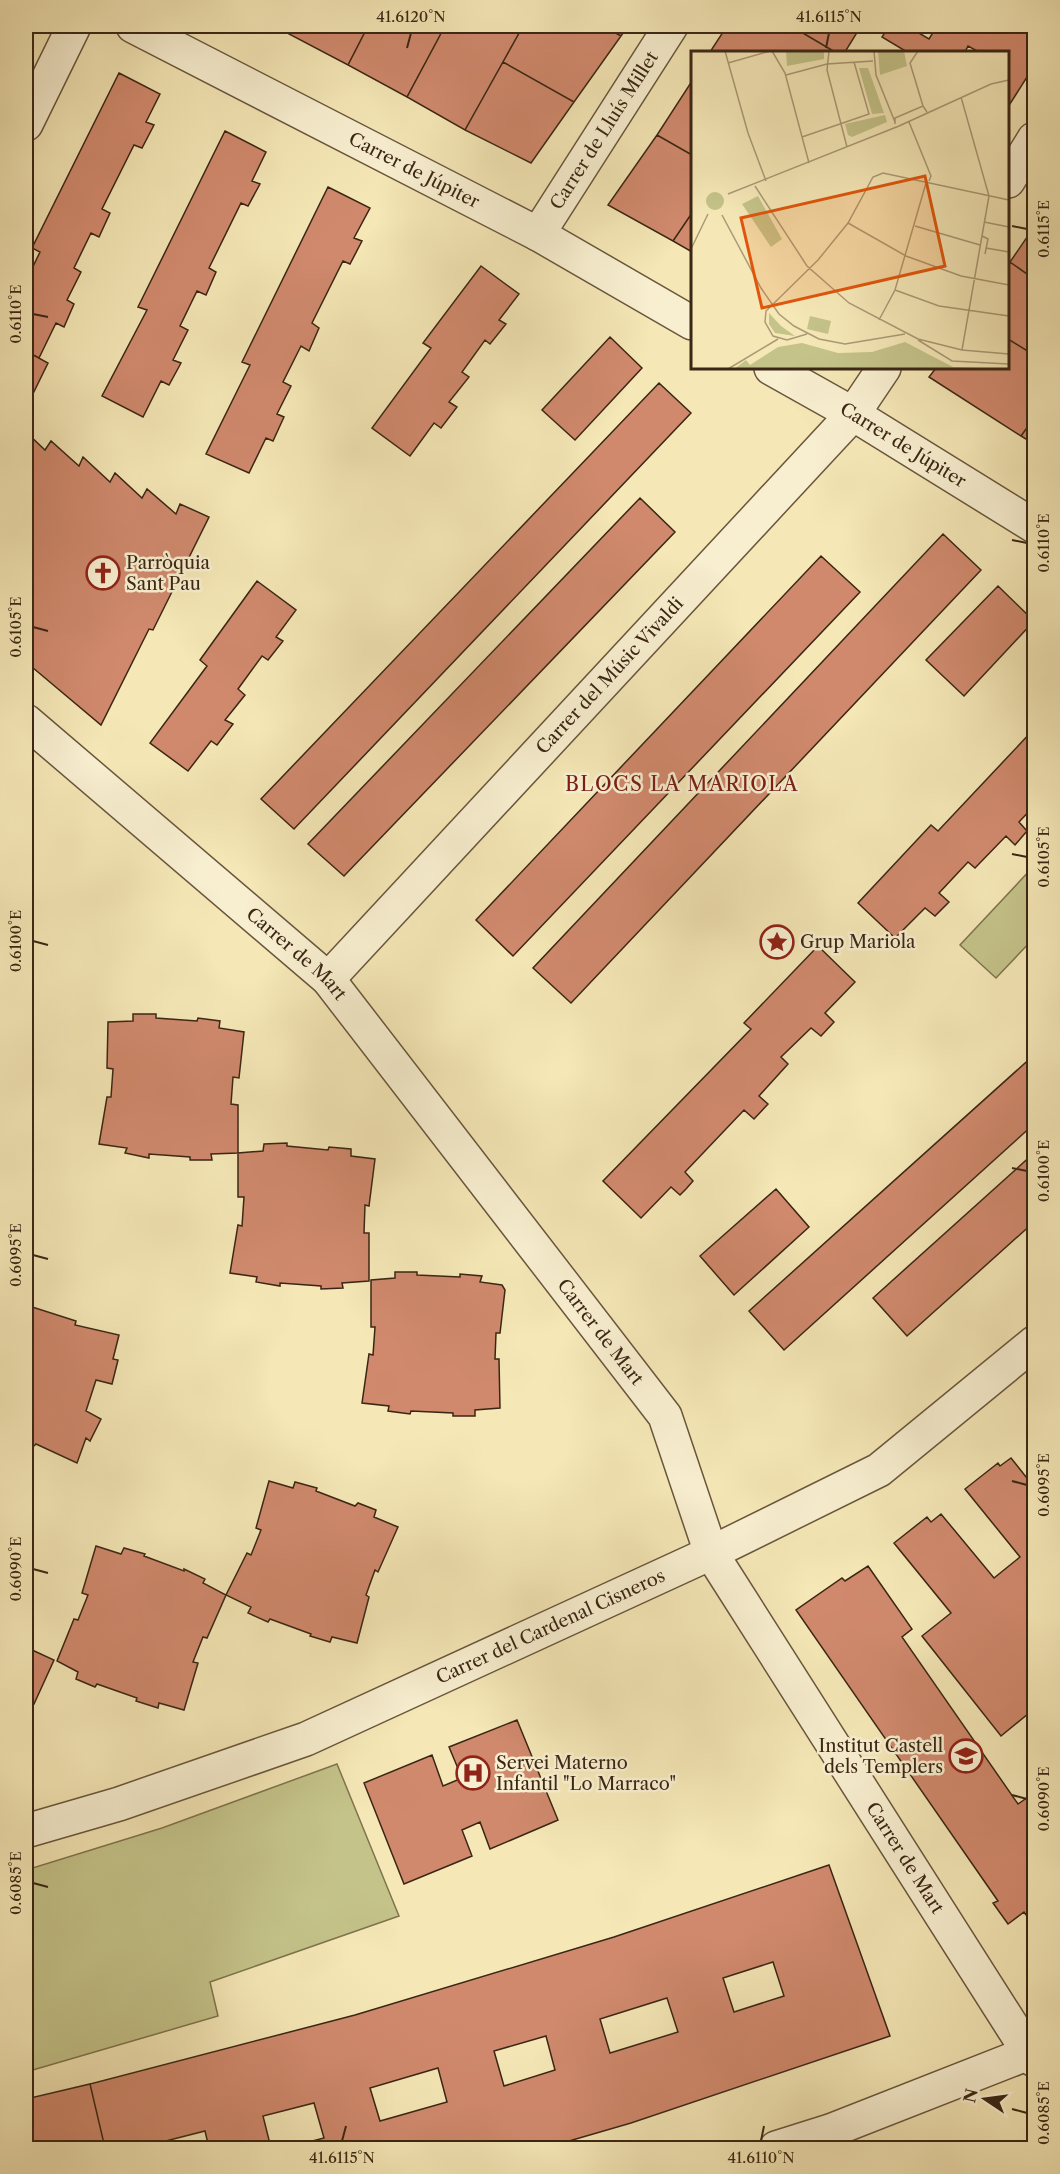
<svg xmlns="http://www.w3.org/2000/svg" width="1060" height="2174" font-family="'Libre Caslon Text',serif">
<style>
.green{fill:#c4c389;stroke:#7f744e;stroke-width:1.5}
.building{fill:#d0896d;stroke:#3a2614;stroke-width:1.5;fill-rule:evenodd}
.lines{fill:none;stroke-linecap:round;stroke-linejoin:round}
.street-casing{stroke:#69563c;stroke-width:36}
.street{stroke:#f8efd0;stroke-width:33}
.ticks{fill:none;stroke:#3a2614;stroke-width:2}
.labels{text-anchor:middle;stroke-width:5;stroke-linejoin:round;paint-order:stroke}
.street-label{font-size:18px;fill:#3a2614;stroke:#f8efd0}
.poi-label{font-size:18px;fill:#3a2614;stroke:#f8efd0;text-anchor:start}
.neighbourhood-label{font-size:20px;letter-spacing:1.5px;fill:#7a1f14;stroke:#f8efd0}
.inset-road{fill:none;stroke:#aa9a75;stroke-width:1.5}
.view{fill:#df560c;fill-opacity:0.15;stroke:#df560c;stroke-width:3}
.inset-edge{fill:none;stroke:#3a2614;stroke-width:3}
.neatline{fill:none;stroke:#3a2614;stroke-width:2}
.ticks-label{font-size:15px;text-anchor:middle;fill:#3a2614}
</style>
<rect width="100%" height="100%" fill="#f5e7b6"/>
<filter id="stains"><feTurbulence type="fractalNoise" baseFrequency=".00333" numOctaves="4"/><feColorMatrix values="0 0 0 0 .2 0 0 0 0 .09 0 0 0 0 .02 0 0 0 .5 -.17"/></filter>
<radialGradient id="worn" r=".72"><stop offset=".6" stop-color="#630" stop-opacity="0"/><stop offset="1" stop-color="#630" stop-opacity=".3"/></radialGradient>
<path class="green" d="M1034,866V938L996,978L960,945Z
M337,1764L399,1916L210,1982L218,2016L26,2072V1870L162,1828Z"/>
<path class="building" d="M293,26H368L348,65L289,34Z
M368,26H445L407,97L348,65Z
M445,26H523L465,130L407,97Z
M523,26H603L621,36L574,102L503,62Z
M603,26H628L621,36Z
M727,26H791L835,52H710Z
M791,26H861L845,52H835Z
M889,26H907L929,39L937,26H1034V66L1008,107V52H979L968,46L965,52H907L882,37Z
M503,62L574,102L531,163L465,130Z
M119,73L160,94L146,122L154,125L142,148L134,145L102,209L110,213L99,237L91,233L74,268L81,272L67,300L74,304L64,327L56,323L39,358L26,351V281L40,252L32,248Z
M692,81V155L657,135Z
M225,131L266,152L252,181L260,184L248,206L241,203L209,268L216,272L206,295L197,291L180,326L188,330L173,360L181,363L169,385L161,381L143,417L102,396L147,310L138,307Z
M657,135L692,155V213L673,241L608,205Z
M328,187L370,208L354,238L362,241L350,264L343,261L312,323L319,328L309,351L301,346L283,382L291,386L277,414L284,417L273,441L266,438L249,473L206,454L250,365L242,362Z
M692,213V252L673,241Z
M1034,227V279L1010,262Z
M1010,262L1034,279V355L1008,339V266Z
M481,266L519,294L499,320L506,324L490,344L485,340L462,372L469,377L449,402L457,407L441,428L434,423L410,456L372,428L431,348L423,343Z
M610,337L642,368L575,440L542,410Z
M1008,339L1034,355V418L1021,436L929,377L936,368H1008Z
M26,351L48,363L26,408Z
M659,383L691,413L294,829L261,799Z
M1034,418V444L1021,436Z
M26,432L45,450L51,441L79,466L83,457L110,482L115,473L142,498L147,489L176,514L180,504L209,517L153,630L149,629L101,725L26,662Z
M640,498L675,532L344,876L308,844Z
M943,534L981,570L571,1003L533,968Z
M821,556L860,592L513,956L476,920Z
M257,581L296,610L276,637L283,641L268,660L262,656L238,689L245,695L225,720L233,724L217,745L211,741L188,771L150,743L207,666L200,660Z
M998,586L1034,621L964,696L926,660Z
M1034,729V806L1019,822L1027,831L1015,845L1006,836L975,868L968,862L939,893L949,902L935,916L925,908L895,938L858,903L931,825L938,831Z
M818,946L855,982L825,1013L834,1022L821,1036L811,1028L781,1057L788,1064L759,1096L768,1104L754,1119L744,1110L685,1172L693,1181L686,1189L680,1195L671,1187L641,1218L603,1181L751,1029L744,1023Z
M133,1014H156V1018L197,1021L198,1018L220,1021L219,1028L244,1032L239,1078L233,1077L231,1104L238,1105V1153L211,1154L212,1160H190V1157L149,1154V1158L125,1153L127,1148L99,1144L107,1097H111L113,1069L107,1068L108,1022L133,1021Z
M1034,1055V1124L784,1350L749,1311Z
M287,1143V1146L328,1150L329,1147L351,1149V1156L375,1159L369,1206L365,1205L364,1233H369V1281L342,1283L343,1288L321,1289V1286L280,1283V1286L256,1282L257,1277L230,1273L238,1225L242,1226L244,1197H238V1153L263,1151L264,1144Z
M1034,1153V1222L907,1336L873,1298Z
M776,1189L809,1227L734,1295L700,1256Z
M395,1272H417V1275L460,1277V1274L482,1276L480,1282L502,1285L505,1290L500,1333H496L495,1359H499L500,1408L475,1410V1416H453V1413L411,1411L410,1414L388,1411L389,1406L362,1403L369,1354L373,1355L375,1327H371V1280L395,1278Z
M26,1305L76,1321L75,1325L119,1335L113,1359L118,1360L112,1384L96,1380L86,1411L101,1419L90,1441L86,1438L77,1463L36,1444L34,1446L26,1444Z
M1011,1458L1034,1487V1709L1001,1736L922,1636L951,1613L894,1543L927,1517L931,1522L941,1514L994,1578L1020,1557L965,1489L998,1463L1000,1466Z
M269,1481L293,1488L295,1482L317,1488L316,1491L355,1506L358,1503L376,1510L374,1517L398,1527L378,1572L375,1570L366,1595L369,1597L357,1643L332,1637L330,1642L310,1636L311,1634L270,1619L268,1622L248,1613L251,1607L226,1595L247,1553L251,1555L261,1530L256,1528Z
M96,1546L121,1554L124,1548L145,1554L144,1556L184,1571V1569L205,1579L203,1583L226,1595L207,1638L203,1637L193,1662L198,1663L184,1710L159,1703L158,1708L136,1701L137,1698L97,1684L95,1687L76,1679L78,1672L57,1661L74,1619L78,1620L88,1595L82,1593Z
M868,1566L912,1629L902,1637L1018,1804L1034,1793V1926L1024,1912L1008,1924L993,1903L998,1901L796,1610L842,1578L845,1581Z
M26,1641L32,1644L30,1649L54,1660L34,1704L30,1702L26,1713Z
M517,1720L558,1820L490,1849L480,1822L462,1830L472,1856L404,1884L364,1783L432,1755L443,1786L462,1778L449,1747Z
M829,1865L890,2036L631,2123L545,2148H285L324,2138L314,2103L263,2116L271,2148H209L205,2131L142,2147V2148H105L90,2084L355,2015L614,1937ZM773,1962L784,1996L734,2012L723,1978ZM667,1998L678,2032L610,2053L600,2019ZM546,2036L555,2070L504,2086L494,2051ZM438,2068L447,2102L380,2121L370,2088Z
M90,2084L105,2148H26V2099Z"/>
<g class="lines">
<defs>
<g id="street">
<path id="s1" d="M133,26L538,234L692,323"/>
<path d="M26,124L74,26"/>
<path d="M1008,181L1034,139"/>
<path id="s2" d="M538,234L671,26"/>
<path id="s3" d="M771,368L853,414L1034,526"/>
<path id="s4" d="M26,721L328,979L665,1416L711,1553L1029,2053L1034,2060"/>
<path id="s5" d="M328,979L853,414L884,368"/>
<path id="s6" d="M26,1831L119,1804L306,1739L711,1553L879,1470L1034,1343"/>
<path d="M776,2148L830,2131L1034,2051"/>
</g>
</defs>
<use href="#street" class="street-casing"/>
<use href="#street" class="street"/>
</g>
<path class="ticks" d="M407,48L411,33M826,48L829,33M1012,226L1027,229M33,314L48,317M1012,540L1027,543M33,627L48,631M1012,854L1027,857M33,941L48,945M1012,1168L1027,1171M33,1255L48,1259M1012,1481L1027,1485M33,1569L48,1573M1012,1795L1027,1799M33,1883L48,1887M1012,2109L1027,2113M342,2141L346,2126M761,2141L764,2126"/>
<defs>
<symbol id="church-ring" viewBox="-11 -11 22 22"><circle r="9.5" fill="#f8efd0" stroke="#8f2418" stroke-width="1.5"/><path d="M-1.2-6h2.4v3.5h3.3v2.4h-3.3V6h-2.4V-.1h-3.3v-2.4h3.3Z" fill="#8f2418"/></symbol>
<symbol id="sight-ring" viewBox="-11 -11 22 22"><circle r="9.5" fill="#f8efd0" stroke="#8f2418" stroke-width="1.5"/><path d="M0-6L1.8-2.2L6-1.7L2.9 1.2L3.7 5.4L0 3.3L-3.7 5.4L-2.9 1.2L-6-1.7L-1.8-2.2Z" fill="#8f2418"/></symbol>
<symbol id="school-ring" viewBox="-11 -11 22 22"><circle r="9.5" fill="#f8efd0" stroke="#8f2418" stroke-width="1.5"/><path d="M0-5L7-2L0 1L-7-2ZM-4 1L0 2.5L4 1V4Q0 6-4 4Z" fill="#8f2418"/></symbol>
<symbol id="hospital-ring" viewBox="-11 -11 22 22"><circle r="9.5" fill="#f8efd0" stroke="#8f2418" stroke-width="1.5"/><path d="M-5-5h3v3.5h4V-5h3V5h-3V1.5h-4V5h-3Z" fill="#8f2418"/></symbol>
</defs>
<g fill-rule="evenodd">
<use href="#church-ring" x="84" y="554" width="38" height="38"/>
<use href="#sight-ring" x="758" y="923" width="38" height="38"/>
<use href="#school-ring" x="947" y="1737" width="38" height="38"/>
<use href="#hospital-ring" x="454" y="1754" width="38" height="38"/>
</g>
<g class="labels">
<g class="street-label">
<text dy="6" stroke="none"><textPath href="#s2" startOffset="123">Carrer de Lluís Millet</textPath></text>
<text dy="6" stroke="none"><textPath href="#s1" startOffset="316">Carrer de Júpiter</textPath></text>
<text dy="6" stroke="none"><textPath href="#s3" startOffset="153">Carrer de Júpiter</textPath></text>
<text dy="6" stroke="none"><textPath href="#s5" startOffset="414">Carrer del Músic Vivaldi</textPath></text>
<text dy="6" stroke="none"><textPath href="#s4" startOffset="357">Carrer de Mart</textPath></text>
<text dy="6" stroke="none"><textPath href="#s4" startOffset="843">Carrer de Mart</textPath></text>
<text dy="6" stroke="none"><textPath href="#s6" startOffset="564">Carrer del Cardenal Cisneros</textPath></text>
<text dy="6" stroke="none"><textPath href="#s4" startOffset="1455">Carrer de Mart</textPath></text>
</g>
<g class="poi-label">
<text x="126" y="569">Parròquia<tspan x="126" dy="21">Sant Pau</tspan></text>
<text x="800" y="948">Grup Mariola</text>
<text x="943" y="1752" text-anchor="end">Institut Castell<tspan x="943" dy="21">dels Templers</tspan></text>
<text x="496" y="1769">Servei Materno<tspan x="496" dy="21">Infantil "Lo Marraco"</tspan></text>
</g>
<g class="neighbourhood-label">
<text x="682" y="791">BLOCS LA MARIOLA</text>
</g>
</g>
<g transform="translate(691 51)">
<rect width="318" height="318" fill="#f5e7b6"/>
<path d="M95,0H133V8L96,15ZM187,0H213L216,15L189,24ZM168,17H177L193,62L181,63ZM194,64L196,71L161,86L157,84L154,73ZM15 150a9 9 0 1 1 18 0a9 9 0 1 1-18 0ZM67,145L91,188L80,196L51,153ZM78,262L90,275L104,285L84,282L78,273ZM119,265L140,270L137,283L116,278ZM214,291L262,316L314,318H43L55,309L59,314L87,296L111,292L147,302L181,301Z" fill="#c4c389"/>
<path class="inset-road" d="M34,0L57,82L75,130M81,0L94,22L118,112M138,0L136,19L156,96M183,0L185,24L204,71M227,0L219,12L232,55M37,12L79,0M95,24L136,13L182,10M270,46L298,145L271,299M218,71L240,125L238,130M204,73V67L232,55L236,61M111,86L178,63L163,11M64,135L116,215L158,252L227,288L271,299L318,303M37,143L208,75L300,33L318,29M31,164L70,237L88,263L103,275L128,288L154,293L214,283M293,171L318,176M157,172L215,205L270,225L318,234M224,175L289,194M291,185L297,188L294,203M295,197L318,201M0,198L17,163M204,239L248,255L318,265M188,269L204,239L235,132M116,283L96,289L82,285L74,271L75,260L127,209L157,172L182,126L192,122L318,149M227,289L261,310L318,313M37,318L87,288"/>
<path class="view" d="M234,125L254,215L71,257L50,167Z"/>
<rect width="318" height="318" class="inset-edge"/>
</g>
<rect width="1060" height="2174" fill="none" stroke="#f5e7b6" stroke-width="66"/>
<g transform="translate(985 2099) rotate(283)" stroke="#f8efd0" stroke-width="4.5" paint-order="stroke">
<path d="M0-4.5L10 22L0 15L-10 22Z" fill="#3a2614"/>
<text y="-9" font-size="16" font-weight="bold" text-anchor="middle" fill="#3a2614">N</text>
</g>
<rect x="33" y="33" width="994" height="2108" class="neatline"/>
<g class="ticks-label">
<text x="411" y="22">41.6120°N</text>
<text x="829" y="22">41.6115°N</text>
<text transform="translate(1044 229) rotate(-90)" y="5">0.6115°E</text>
<text transform="translate(16 314) rotate(-90)" y="5">0.6110°E</text>
<text transform="translate(1044 543) rotate(-90)" y="5">0.6110°E</text>
<text transform="translate(16 627) rotate(-90)" y="5">0.6105°E</text>
<text transform="translate(1044 857) rotate(-90)" y="5">0.6105°E</text>
<text transform="translate(16 941) rotate(-90)" y="5">0.6100°E</text>
<text transform="translate(1044 1171) rotate(-90)" y="5">0.6100°E</text>
<text transform="translate(16 1255) rotate(-90)" y="5">0.6095°E</text>
<text transform="translate(1044 1485) rotate(-90)" y="5">0.6095°E</text>
<text transform="translate(16 1569) rotate(-90)" y="5">0.6090°E</text>
<text transform="translate(1044 1799) rotate(-90)" y="5">0.6090°E</text>
<text transform="translate(16 1883) rotate(-90)" y="5">0.6085°E</text>
<text transform="translate(1044 2113) rotate(-90)" y="5">0.6085°E</text>
<text x="342" y="2163">41.6115°N</text>
<text x="761" y="2163">41.6110°N</text>
</g>
<rect width="100%" height="100%" filter="url(#stains)"/>
<rect width="100%" height="100%" fill="url(#worn)"/>
</svg>
